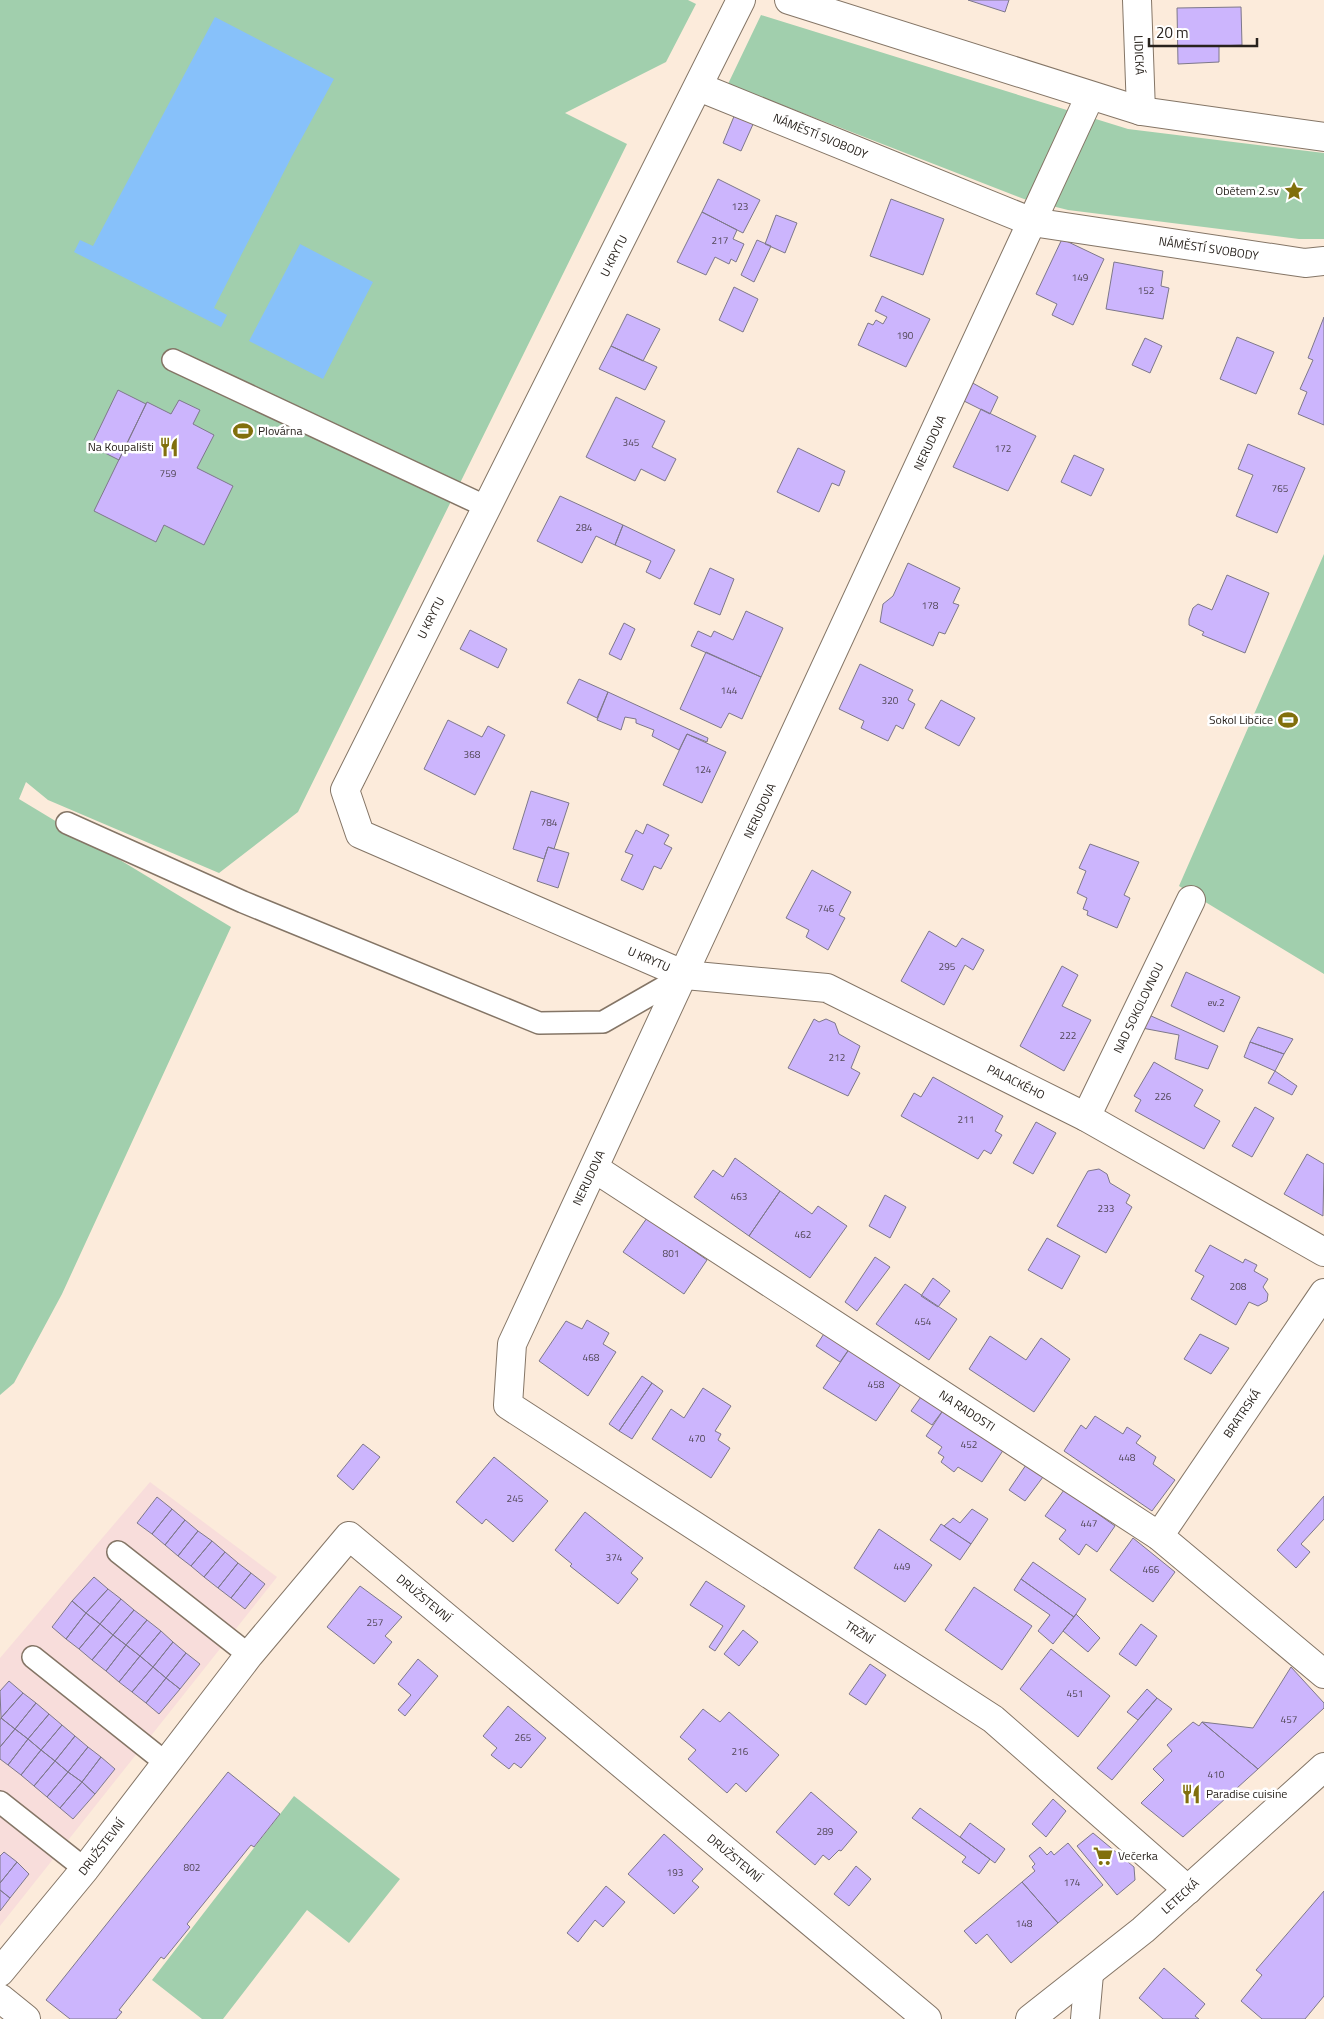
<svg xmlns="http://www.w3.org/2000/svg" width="1324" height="2019" font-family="'Titillium Web',sans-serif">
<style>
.industrial{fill:#f8dddb}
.green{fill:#a1cfad}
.water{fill:#87c1fa}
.building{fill:#ccb5fd;stroke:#7e788a}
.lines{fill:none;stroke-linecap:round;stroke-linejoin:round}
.lane-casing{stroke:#847566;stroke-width:24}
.street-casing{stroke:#847566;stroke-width:30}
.secondary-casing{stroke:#847566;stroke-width:30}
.lane{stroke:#fff;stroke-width:21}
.street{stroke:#fff;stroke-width:28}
.secondary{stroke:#fff;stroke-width:28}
.labels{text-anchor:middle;stroke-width:5;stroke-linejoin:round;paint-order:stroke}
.number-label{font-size:10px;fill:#514755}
.street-label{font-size:12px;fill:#28221d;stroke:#fff}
.poi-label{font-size:12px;fill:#28221d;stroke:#fff;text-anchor:end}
</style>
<rect width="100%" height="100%" fill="#fcebdb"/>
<path class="industrial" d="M150,1482L277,1577L0,1926V1658Z"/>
<path class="green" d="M0,0H688L696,4L666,62L565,113L627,144L298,812L219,873L48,800L26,782L19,799L231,927L62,1294L14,1383L0,1395Z
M761,15L1128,129L1324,153V239H1299L1068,210L1024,199L728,84Z
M1324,554V974L1179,886Z
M294,1796L400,1879L349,1943L307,1910L223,2019H202L152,1980Z"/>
<path class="water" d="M215,17L334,79L292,156L214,308L227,315L221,327L74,252L80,240L93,246Z
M300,244L373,282L323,379L249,341Z"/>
<path class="building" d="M968,0H1009L1005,12Z
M1241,7L1242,45L1219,46V62L1178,64L1177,8Z
M735,114L754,122L741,151L723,143Z
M718,179L760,200L743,233L702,212Z
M891,199L944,219L923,275L870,256Z
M702,212L737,230L733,239L744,244L736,262L731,259L729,264L715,257L706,275L677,262Z
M776,215L797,223L785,253L765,244Z
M1062,239L1104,259L1073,325L1052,315L1057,304L1036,294Z
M757,240L771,246L754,282L741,275Z
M1114,262L1163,271L1161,286L1169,288L1163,319L1106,309Z
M734,287L758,299L743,332L719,320Z
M882,296L930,319L906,367L858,345L868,323L873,325L876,320L883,324L887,317L875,311Z
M627,314L660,329L643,361L611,346Z
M1324,317V425L1298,414L1307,392L1300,389L1313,360L1308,358Z
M1237,337L1274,352L1256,394L1220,379Z
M1145,338L1162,346L1150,373L1132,365Z
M611,346L657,367L645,390L599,369Z
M969,381L998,397L990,414L960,399Z
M118,390L146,404L119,460L91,446Z
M616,397L665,421L652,447L676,459L665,481L641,469L635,481L586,457Z
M179,400L200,410L193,424L214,435L197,468L233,486L204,545L164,525L156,542L94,511L146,404L147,402L171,414Z
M981,409L1036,436L1008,491L953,467Z
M1248,444L1305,468L1277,533L1236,516L1253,475L1238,469Z
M798,448L845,471L839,486L832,483L819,512L777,492Z
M1074,455L1104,469L1091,496L1061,482Z
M560,496L623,525L615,545L596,536L582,563L537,541Z
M623,525L675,550L660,579L646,572L651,561L615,545Z
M908,563L960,588L953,603L959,605L945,634L939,632L933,646L880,622L883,604L893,596Z
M710,568L734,579L720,615L694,604Z
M1227,575L1269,593L1245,653L1202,635L1204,632L1189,625V619L1193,608L1198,604L1212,610Z
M746,611L783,628L761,677L691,646L698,631L711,637L714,631L733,640Z
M624,623L635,629L621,660L609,654Z
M470,630L507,649L498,668L460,649Z
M706,652L761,677L742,719L729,713L721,728L680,709Z
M860,664L913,690L908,700L915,704L903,729L896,725L888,741L861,728L864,721L839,709Z
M579,679L608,692L597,718L567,703Z
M608,692L708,738L707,742L687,734L679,750L652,736L654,730L636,723V719L625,717L621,730L597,720Z
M941,700L975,718L959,746L925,728Z
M448,720L482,737L488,726L505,735L475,795L424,769Z
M687,734L726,752L702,803L663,785Z
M531,791L569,803L554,849L548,847L544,859L513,849Z
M647,824L669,835L664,844L672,848L661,869L654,866L643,890L621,880L633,855L625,852L636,830L643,834Z
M1090,844L1139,862L1124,895L1130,898L1117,928L1087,915L1088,911L1083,909L1087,898L1077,893L1086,871L1079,868Z
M548,847L569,853L558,888L537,881Z
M812,870L851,892L839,915L845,918L828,950L806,937L809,930L786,918Z
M929,931L956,947L962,938L984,950L973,970L965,965L944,1005L901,981Z
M1062,966L1078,975L1062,1006L1091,1020L1064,1071L1020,1046Z
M1186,972L1240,997L1224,1032L1171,1006Z
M1149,1015L1218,1046L1208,1069L1175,1059L1179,1035L1142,1028Z
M814,1019L819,1022L826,1019L835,1023L839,1034L860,1046L851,1068L860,1073L848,1096L788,1068Z
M1258,1027L1293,1039L1284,1054L1250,1042Z
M1250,1042L1284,1054L1275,1071L1244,1057Z
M1154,1062L1203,1090L1194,1106L1220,1121L1204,1149L1135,1111L1141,1100L1134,1096Z
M1275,1071L1297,1086L1292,1095L1268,1083Z
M933,1077L1003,1116L995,1131L1002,1135L991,1154L984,1150L978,1159L901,1116L914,1093L921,1097Z
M1255,1107L1274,1118L1252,1157L1232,1146Z
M1036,1122L1056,1133L1033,1174L1013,1163Z
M1307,1154L1324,1164L1323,1216L1284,1194Z
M735,1158L780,1191L749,1236L694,1197L713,1170L723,1177Z
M1099,1169L1107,1174L1110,1183L1130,1195L1126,1203L1132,1207L1106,1253L1057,1226L1088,1171Z
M780,1191L812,1214L818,1206L847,1226L810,1278L749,1236Z
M885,1195L906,1207L890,1238L869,1226Z
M647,1218L707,1260L684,1294L623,1252Z
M1047,1238L1080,1256L1062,1289L1028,1270Z
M1210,1245L1243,1263L1245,1259L1257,1265L1254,1271L1268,1279L1263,1287L1268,1294L1267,1301L1258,1306L1249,1302L1236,1325L1191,1299L1204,1276L1195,1271Z
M875,1257L890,1267L857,1311L845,1302Z
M933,1278L950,1291L938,1307L921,1296Z
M905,1284L957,1319L929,1360L876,1324Z
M587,1320L609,1333L603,1344L616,1352L588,1396L539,1361L566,1321L582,1329Z
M827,1329L852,1345L840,1362L816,1346Z
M1200,1334L1229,1348L1211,1374L1184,1359Z
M990,1336L1026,1360L1041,1338L1070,1359L1034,1412L969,1369Z
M852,1345L903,1381L876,1421L823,1388Z
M642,1376L652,1383L619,1431L609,1424Z
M652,1383L663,1391L632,1439L619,1431Z
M703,1388L731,1406L715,1431L721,1434L718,1440L730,1448L711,1478L652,1439L671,1409L684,1418Z
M923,1394L944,1409L932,1425L911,1411Z
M944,1409L1004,1449L982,1482L958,1467L954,1472L941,1462L944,1457L938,1453L942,1447L926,1436Z
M1095,1416L1123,1434L1127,1427L1141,1436L1136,1443L1156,1457L1153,1464L1175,1480L1152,1511L1064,1451L1081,1425L1086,1429Z
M363,1444L380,1457L353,1490L337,1476Z
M494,1457L548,1501L513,1542L486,1519L482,1524L456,1502Z
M1026,1465L1043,1477L1025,1501L1009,1490Z
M1064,1490L1115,1526L1097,1552L1086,1544L1079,1555L1059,1539L1066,1530L1045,1516Z
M1324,1496V1519L1301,1544L1310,1552L1296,1568L1277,1550Z
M157,1497L172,1509L152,1534L137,1523Z
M172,1509L185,1520L165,1545L152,1534Z
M972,1509L988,1519L971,1544L944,1526L953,1518L960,1523Z
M585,1512L643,1558L631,1573L638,1579L618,1604L570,1566L572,1564L555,1550Z
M185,1520L198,1531L178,1556L165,1545Z
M941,1524L971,1544L960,1560L930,1540Z
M879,1529L932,1565L905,1602L854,1568Z
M198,1531L212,1541L191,1566L178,1556Z
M1133,1538L1175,1572L1153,1602L1110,1570Z
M212,1541L225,1552L204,1577L191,1566Z
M225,1552L238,1563L218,1588L204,1577Z
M1033,1562L1086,1599L1074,1617L1021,1579Z
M238,1563L251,1573L231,1598L218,1588Z
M251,1573L265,1584L245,1609L231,1598Z
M94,1577L108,1589L86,1613L72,1601Z
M1021,1579L1074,1617L1053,1644L1038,1631L1050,1615L1014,1590Z
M706,1581L745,1606L715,1651L709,1647L723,1626L690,1605Z
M360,1586L402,1617L385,1636L392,1642L374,1664L327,1627Z
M974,1587L1032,1626L1002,1670L945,1630Z
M108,1589L121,1599L100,1624L86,1613Z
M121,1599L134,1610L113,1635L100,1624Z
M72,1601L86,1613L66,1639L52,1627Z
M134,1610L147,1620L126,1645L113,1635Z
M86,1613L100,1624L79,1649L66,1639Z
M1076,1614L1100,1638L1088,1652L1063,1631Z
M147,1620L161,1631L140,1656L126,1645Z
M100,1624L113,1635L92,1660L79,1649Z
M1141,1624L1157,1636L1136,1666L1119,1654Z
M743,1630L758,1642L739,1666L724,1654Z
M161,1631L173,1642L153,1667L140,1656Z
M113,1635L126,1645L106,1671L92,1660Z
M173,1642L186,1653L166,1678L153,1667Z
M126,1645L140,1656L119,1682L106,1671Z
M1051,1649L1110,1696L1078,1737L1020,1689Z
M186,1653L200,1664L180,1689L166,1678Z
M140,1656L153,1667L132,1692L119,1682Z
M418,1659L438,1676L405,1716L398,1710L411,1695L398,1684Z
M870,1664L886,1675L866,1705L849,1694Z
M153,1667L166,1678L146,1703L132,1692Z
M1291,1667L1324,1703V1708L1258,1769L1202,1722L1253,1728Z
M166,1678L180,1689L159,1714L146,1703Z
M9,1681L23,1693L1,1718L0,1691Z
M1147,1689L1157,1698L1138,1720L1127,1712Z
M23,1693L36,1703L15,1729L1,1718Z
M1157,1698L1172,1709L1112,1780L1097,1768Z
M36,1703L49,1714L28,1739L15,1729Z
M508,1706L546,1738L521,1768L514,1763L509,1769L491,1755L497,1748L483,1736Z
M703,1709L720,1722L729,1712L779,1755L746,1792L736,1783L727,1793L688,1759L696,1750L680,1737Z
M49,1714L62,1725L41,1750L28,1739Z
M1,1718L15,1729L0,1747V1720Z
M1193,1722L1199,1726L1202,1722L1258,1769L1183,1837L1141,1803L1164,1780L1153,1769L1172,1751L1167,1745Z
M62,1725L75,1736L55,1761L41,1750Z
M15,1729L28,1739L8,1765L0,1759V1747Z
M75,1736L88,1747L68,1772L55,1761Z
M28,1739L41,1750L21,1775L8,1765Z
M88,1747L101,1757L82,1782L68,1772Z
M41,1750L55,1761L34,1786L21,1775Z
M101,1757L115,1769L95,1794L82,1782Z
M55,1761L68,1772L47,1797L34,1786Z
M68,1772L82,1782L60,1808L47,1797Z
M228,1772L280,1814L254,1847L251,1845L187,1924L190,1927L164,1959L161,1957L119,2010L122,2012L116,2019H70L46,2000Z
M82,1782L95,1794L73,1819L60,1808Z
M811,1792L857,1832L841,1851L839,1850L829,1860L823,1855L815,1865L776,1832Z
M1053,1799L1066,1811L1046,1837L1032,1824Z
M920,1808L990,1859L979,1874L962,1862L966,1857L912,1818Z
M970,1823L1005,1849L995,1863L960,1837Z
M1093,1833L1134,1867L1135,1880L1117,1895L1077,1846Z
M664,1834L703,1869L692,1881L699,1887L674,1914L628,1874Z
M1068,1843L1103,1885L1058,1923L1022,1882L1035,1871L1032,1867L1035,1864L1029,1856L1040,1847L1047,1855L1051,1851L1054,1855Z
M4,1852L17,1862L0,1883V1856Z
M17,1862L29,1874L10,1898L0,1890V1883Z
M856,1866L871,1879L849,1906L834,1894Z
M1022,1882L1058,1923L1011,1963L987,1934L976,1944L964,1931Z
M606,1886L625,1902L603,1927L595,1920L578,1942L567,1933Z
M0,1890L10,1898L0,1911Z
M1324,1891V1996L1305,2019H1262L1241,2001L1262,1975L1256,1970Z
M1164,1968L1205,2004L1195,2016L1199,2019H1163L1139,1998Z"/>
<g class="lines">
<defs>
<path id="lane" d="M173,360L487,507
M67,823L243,902L539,1023L603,1022L685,975
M118,1552L249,1655
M33,1657L166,1763
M0,1802L85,1869"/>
<g id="street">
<path id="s1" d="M741,0L345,790L360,834L685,975L827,988L1086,1117L1324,1252"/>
<path d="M789,0L1141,111L1324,137"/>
<path id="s2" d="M1137,0L1141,111"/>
<path id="s3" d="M699,87L1032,222L1305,263L1324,261"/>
<path id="s4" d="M1090,96L512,1344L508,1405L993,1719L1188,1890"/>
<path id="s5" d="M1086,1117L1191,900"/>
<path id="s6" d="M594,1168L1159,1536L1324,1674"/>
<path id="s7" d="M1159,1536L1324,1293"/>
<path id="s8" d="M0,1972L85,1869L249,1655L349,1536L927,2019"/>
<path d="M0,1998L26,2019"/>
<path d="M1085,2019L1089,1974"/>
</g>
<g id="secondary">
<path id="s9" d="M1030,2019L1143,1930L1324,1767"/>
</g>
</defs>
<use href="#lane" class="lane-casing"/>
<use href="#street" class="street-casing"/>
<use href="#secondary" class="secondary-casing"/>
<use href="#lane" class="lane"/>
<use href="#street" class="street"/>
<use href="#secondary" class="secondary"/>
</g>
<defs>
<symbol id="sight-bare" viewBox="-9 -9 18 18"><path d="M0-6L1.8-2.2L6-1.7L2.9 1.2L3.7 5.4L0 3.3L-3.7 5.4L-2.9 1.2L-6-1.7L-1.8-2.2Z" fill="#816f0c" stroke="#fff" stroke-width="2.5" paint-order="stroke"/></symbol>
<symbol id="stadium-bare" viewBox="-9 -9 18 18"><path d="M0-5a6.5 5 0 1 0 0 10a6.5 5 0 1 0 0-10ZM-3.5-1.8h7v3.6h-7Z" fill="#816f0c" stroke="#fff" stroke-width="2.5" paint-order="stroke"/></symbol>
<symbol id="restaurant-bare" viewBox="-9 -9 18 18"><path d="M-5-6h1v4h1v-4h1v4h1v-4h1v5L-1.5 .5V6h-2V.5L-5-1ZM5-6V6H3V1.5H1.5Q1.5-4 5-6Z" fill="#816f0c" stroke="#fff" stroke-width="2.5" paint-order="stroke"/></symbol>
<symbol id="supermarket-bare" viewBox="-9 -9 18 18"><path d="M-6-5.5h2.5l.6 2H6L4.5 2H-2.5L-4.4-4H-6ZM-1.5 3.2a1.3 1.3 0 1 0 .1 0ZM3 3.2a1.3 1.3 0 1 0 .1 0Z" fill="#816f0c" stroke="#fff" stroke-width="2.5" paint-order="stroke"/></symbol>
</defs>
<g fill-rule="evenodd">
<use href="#sight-bare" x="1280" y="177" width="28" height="28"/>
<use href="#stadium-bare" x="229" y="417" width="28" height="28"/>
<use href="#restaurant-bare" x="155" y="433" width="28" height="28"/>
<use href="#stadium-bare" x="1274" y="706" width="28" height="28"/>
<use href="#restaurant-bare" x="1177" y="1780" width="28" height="28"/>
<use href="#supermarket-bare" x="1089" y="1842" width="28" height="28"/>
</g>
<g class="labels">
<g class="number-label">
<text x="740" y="210">123</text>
<text x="720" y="244">217</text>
<text x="1080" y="281">149</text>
<text x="1146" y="294">152</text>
<text x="905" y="339">190</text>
<text x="631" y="446">345</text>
<text x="1003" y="452">172</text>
<text x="168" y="477">759</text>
<text x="1280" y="492">765</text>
<text x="584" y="531">284</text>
<text x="930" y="609">178</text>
<text x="729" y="694">144</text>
<text x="890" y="704">320</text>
<text x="472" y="758">368</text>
<text x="703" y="773">124</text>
<text x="549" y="826">784</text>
<text x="826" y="912">746</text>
<text x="947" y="970">295</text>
<text x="1216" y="1006">ev.2</text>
<text x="1068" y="1039">222</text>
<text x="837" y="1061">212</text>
<text x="1163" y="1100">226</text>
<text x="966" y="1123">211</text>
<text x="739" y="1200">463</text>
<text x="1106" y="1212">233</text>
<text x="803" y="1238">462</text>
<text x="671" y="1257">801</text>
<text x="1238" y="1290">208</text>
<text x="923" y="1325">454</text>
<text x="591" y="1361">468</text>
<text x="876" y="1388">458</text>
<text x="697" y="1442">470</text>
<text x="969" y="1448">452</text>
<text x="1127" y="1461">448</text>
<text x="515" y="1502">245</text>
<text x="1089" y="1527">447</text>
<text x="614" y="1561">374</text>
<text x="902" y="1570">449</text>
<text x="1151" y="1573">466</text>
<text x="375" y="1626">257</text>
<text x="1075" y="1697">451</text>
<text x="1289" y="1723">457</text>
<text x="523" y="1741">265</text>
<text x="740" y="1755">216</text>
<text x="1216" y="1778">410</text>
<text x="825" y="1835">289</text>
<text x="192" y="1871">802</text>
<text x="675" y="1876">193</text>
<text x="1072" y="1886">174</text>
<text x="1024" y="1927">148</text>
</g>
<g class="street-label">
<text dy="4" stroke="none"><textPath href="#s2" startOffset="55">LIDICKÁ</textPath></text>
<text dy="4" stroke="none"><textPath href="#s3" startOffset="131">NÁMĚSTÍ SVOBODY</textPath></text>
<text dy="4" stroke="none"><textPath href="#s3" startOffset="538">NÁMĚSTÍ SVOBODY</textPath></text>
<text transform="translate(614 256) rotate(-63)" y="4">U KRYTU</text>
<text transform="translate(930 443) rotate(-65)" y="4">NERUDOVA</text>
<text transform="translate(431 618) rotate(-63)" y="4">U KRYTU</text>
<text transform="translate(760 811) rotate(-65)" y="4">NERUDOVA</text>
<text dy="4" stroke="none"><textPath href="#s1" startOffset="1245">U KRYTU</textPath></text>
<text dy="4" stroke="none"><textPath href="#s5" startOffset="121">NAD SOKOLOVNOU</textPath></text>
<text dy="4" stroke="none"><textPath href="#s1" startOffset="1638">PALACKÉHO</textPath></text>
<text transform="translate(589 1178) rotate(-65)" y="4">NERUDOVA</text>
<text dy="4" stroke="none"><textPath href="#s6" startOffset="445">NA RADOSTI</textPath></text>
<text dy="4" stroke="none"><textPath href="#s7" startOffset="148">BRATRSKÁ</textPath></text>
<text dy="4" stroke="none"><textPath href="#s8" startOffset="656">DRUŽSTEVNÍ</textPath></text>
<text dy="4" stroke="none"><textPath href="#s4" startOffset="1855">TRŽNÍ</textPath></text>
<text dy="4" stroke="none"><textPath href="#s8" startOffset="161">DRUŽSTEVNÍ</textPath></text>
<text dy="4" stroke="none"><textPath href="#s8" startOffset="1061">DRUŽSTEVNÍ</textPath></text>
<text dy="4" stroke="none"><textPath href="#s9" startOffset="194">LETECKÁ</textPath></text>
</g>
<g class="poi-label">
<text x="1279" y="195">Obětem 2.sv</text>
<text x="258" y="435" text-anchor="start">Plovárna</text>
<text x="154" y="451">Na Koupališti</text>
<text x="1273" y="724">Sokol Libčice</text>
<text x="1206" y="1798" text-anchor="start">Paradise cuisine</text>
<text x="1118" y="1860" text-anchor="start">Večerka</text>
</g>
</g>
<path d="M1149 38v8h108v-8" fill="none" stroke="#28221d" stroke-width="2.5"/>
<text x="1156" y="38" font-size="15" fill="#28221d" stroke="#ffffff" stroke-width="4" paint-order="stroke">20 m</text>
</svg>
